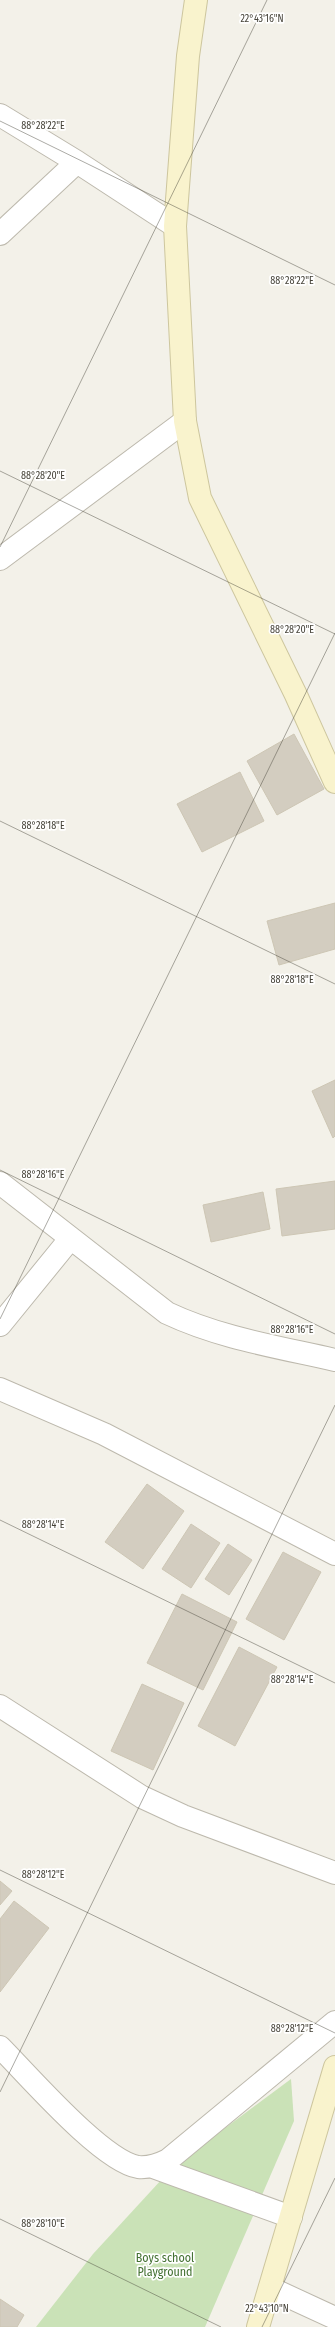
<svg xmlns="http://www.w3.org/2000/svg" width="335" height="2327" font-family="'Fira Sans Condensed',sans-serif">
<style>
.green{fill:#cae2b7}
.building{fill:#d3cdc0;stroke:#cdc6b4}
.lines{fill:none;stroke-linecap:round;stroke-linejoin:round}
.street-casing{stroke:#bdb9ad;stroke-width:24}
.secondary-casing{stroke:#cdc69e;stroke-width:24}
.street{stroke:#fff;stroke-width:22}
.secondary{stroke:#f9f3cd;stroke-width:22}
.ticks{fill:none;stroke:#454238;stroke-width:1;stroke-opacity:0.45}
.labels{text-anchor:middle;stroke-width:3.5;stroke-linejoin:round;paint-order:stroke}
.park-label{font-size:12px;fill:#437132;stroke:#fff}
.ticks-label{font-size:10px;text-anchor:middle;fill:#454238;stroke:#fff;stroke-width:3.5;stroke-linejoin:round;paint-order:stroke}
</style>
<rect width="100%" height="100%" fill="#f3f1e9"/>
<path class="green" d="M291,2079L294,2121L205,2327H36L93,2254L174,2166Z"/>
<path class="building" d="M294,734L324,789L277,815L247,761Z
M240,772L264,821L202,852L177,804Z
M335,903V949L279,965L267,921Z
M335,1080V1136L333,1138L312,1091Z
M335,1181V1229L282,1236L276,1189Z
M263,1192L270,1229L211,1242L203,1205Z
M147,1484L184,1511L143,1569L105,1542Z
M191,1524L220,1543L191,1588L162,1569Z
M228,1544L252,1560L229,1595L205,1579Z
M283,1552L321,1572L284,1640L246,1619Z
M182,1594L237,1622L203,1690L147,1663Z
M239,1647L277,1667L235,1746L198,1726Z
M142,1684L184,1703L153,1770L111,1751Z
M0,1881L12,1891L0,1905Z
M14,1901L49,1928L0,1992V1919Z
M0,2299L24,2315L17,2327H0Z"/>
<g class="lines">
<defs>
<path id="street" d="M0,115L77,162L175,226
M0,234L77,162
M0,559L185,421
M0,1183L167,1313C220,1338 278,1347 335,1360
M0,1325L70,1239
M0,1389L104,1434L335,1554
M0,1706L142,1797L183,1816L335,1873
M0,2047C28,2075 102,2161 138,2167C149,2168 158,2165 168,2160L335,2022
M153,2167L291,2217
M270,2288L335,2318"/>
<path id="secondary" d="M196,0L188,56L175,226L185,421L200,498L296,695L335,782
M258,2327L335,2067"/>
</defs>
<use href="#street" class="street-casing"/>
<use href="#secondary" class="secondary-casing"/>
<use href="#street" class="street"/>
<use href="#secondary" class="secondary"/>
</g>
<path class="ticks" d="M0,121L335,285M0,471L335,634M0,547L267,0M0,821L335,984M0,1170L335,1334M0,1319L335,633M0,1520L335,1683M0,1870L335,2033M0,2092L335,1405M0,2219L221,2327M262,2327L335,2178"/>
<g class="labels">
<g class="park-label">
<text x="165" y="2262">Boys school<tspan x="165" dy="14">Playground</tspan></text>
</g>
</g>
<g class="ticks-label">
<text x="262" y="22">22°43'16"N</text>
<text x="43" y="129">88°28'22"E</text>
<text x="292" y="284">88°28'22"E</text>
<text x="43" y="479">88°28'20"E</text>
<text x="292" y="633">88°28'20"E</text>
<text x="43" y="829">88°28'18"E</text>
<text x="292" y="983">88°28'18"E</text>
<text x="43" y="1178">88°28'16"E</text>
<text x="292" y="1333">88°28'16"E</text>
<text x="43" y="1528">88°28'14"E</text>
<text x="292" y="1683">88°28'14"E</text>
<text x="43" y="1878">88°28'12"E</text>
<text x="292" y="2032">88°28'12"E</text>
<text x="43" y="2227">88°28'10"E</text>
<text x="267" y="2312">22°43'10"N</text>
</g>
</svg>
